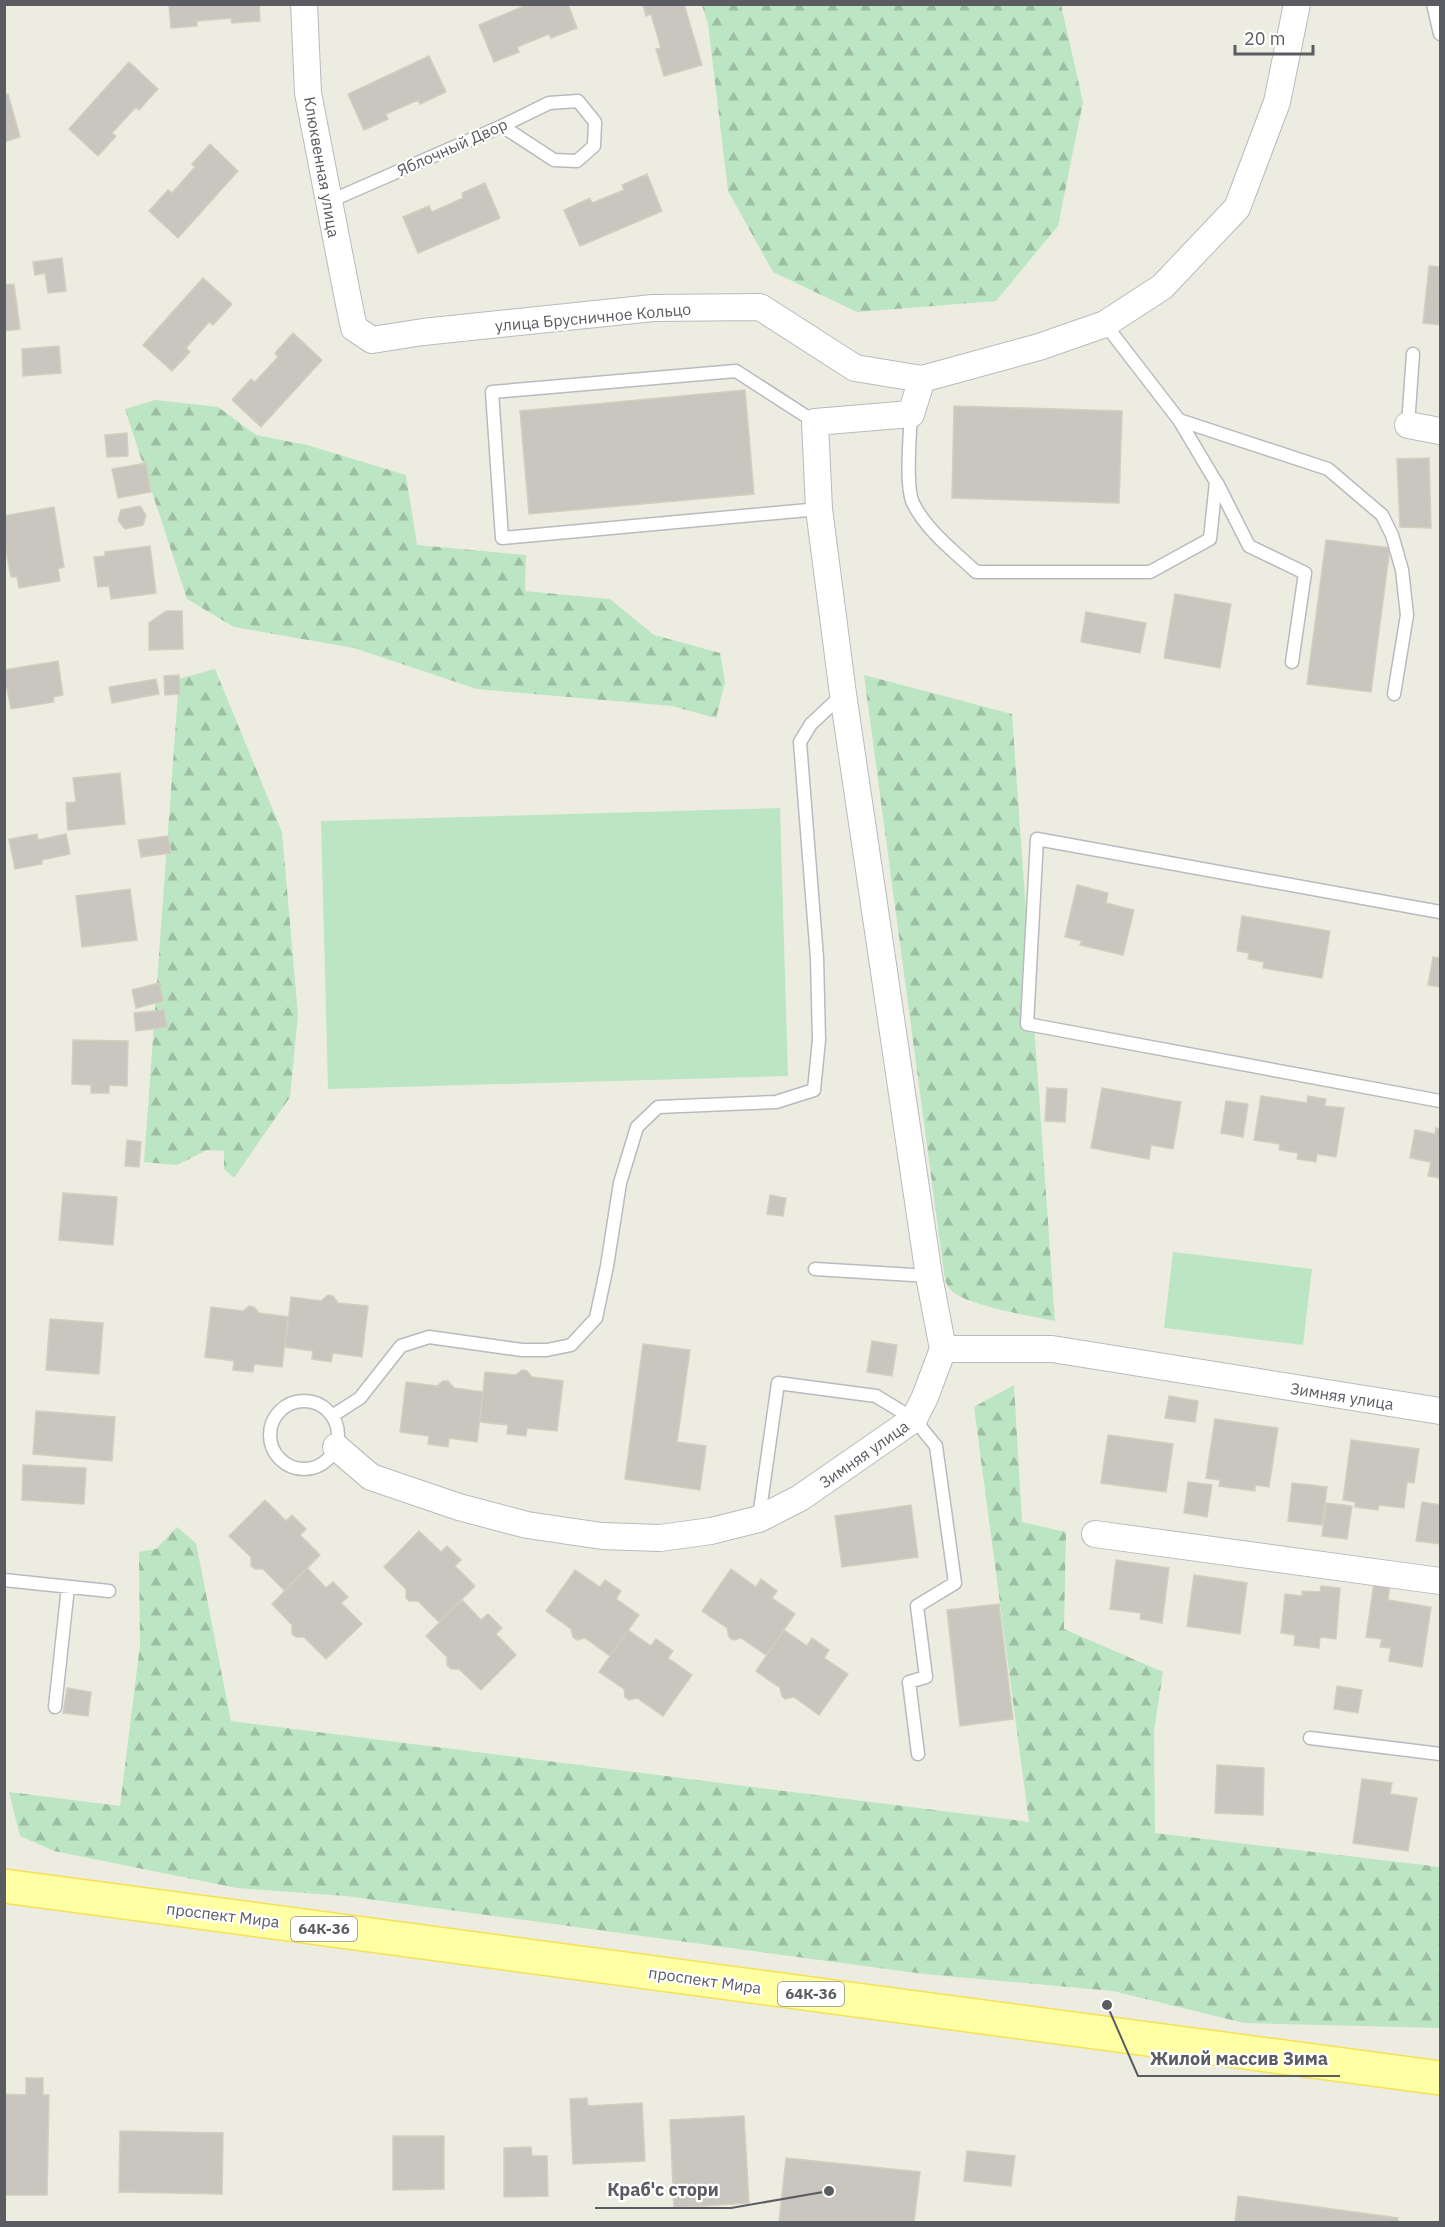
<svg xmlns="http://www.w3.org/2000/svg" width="1445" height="2227" font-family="'IBM Plex Sans',sans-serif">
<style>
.forest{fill:url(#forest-firs)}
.pitch{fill:#bce6c3}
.building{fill:#c8c6be;stroke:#d2cfbf;stroke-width:1.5}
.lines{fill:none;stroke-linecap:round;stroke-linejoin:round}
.lane-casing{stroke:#b9bac0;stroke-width:15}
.street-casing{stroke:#b9bac0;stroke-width:28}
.primary-casing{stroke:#f5e152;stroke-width:36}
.lane{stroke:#fff;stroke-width:12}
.street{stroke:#fff;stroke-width:26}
.primary{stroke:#ffffa4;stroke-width:33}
.labels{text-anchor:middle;stroke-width:4.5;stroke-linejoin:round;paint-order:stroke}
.shield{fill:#fff;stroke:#8c8d91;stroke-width:1.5}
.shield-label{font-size:15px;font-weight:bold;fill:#5a5c62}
.street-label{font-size:16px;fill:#5a5c62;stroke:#fff}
.leader{fill:none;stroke:#5a5c62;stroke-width:2}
.callout-dot{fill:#5a5c62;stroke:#fff;stroke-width:2}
.callout-label{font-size:18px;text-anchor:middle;font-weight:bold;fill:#5a5c62;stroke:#fff;stroke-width:4.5;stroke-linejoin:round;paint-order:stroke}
</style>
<defs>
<pattern id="forest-firs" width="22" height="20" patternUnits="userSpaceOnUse" patternTransform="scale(1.5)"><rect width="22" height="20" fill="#bce6c3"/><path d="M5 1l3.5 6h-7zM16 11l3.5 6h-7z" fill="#9cbea2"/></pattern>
</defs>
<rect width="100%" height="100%" fill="#edece1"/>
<path class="forest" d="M702,5H1061L1083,102L1058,226L996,301L857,312L773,272L728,191L708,24Z
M155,400L218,407L256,435L307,445L406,475L417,545L526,555L525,591L610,599L654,635L720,653L725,682L716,718L672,706L477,689L354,648L234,627L187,599L125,409Z
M215,669L282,832L298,1015L290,1097L234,1178L224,1169V1151L207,1150L177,1165L144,1162L179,679Z
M864,675L1012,714L1055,1321C1030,1316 971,1306 953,1292C949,1288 947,1285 945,1280Z
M1014,1385L1022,1522L1066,1532L1064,1629L1163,1672L1154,1731L1155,1833L1440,1867V2028L1244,2023L1113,1991L924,1974L346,1896L237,1888L54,1851L20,1836L9,1792L120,1806L140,1645L139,1552L156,1549L177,1527L196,1543L231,1721L1029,1822L974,1407Z"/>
<path class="pitch" d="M780,808L788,1076L328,1089L321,821Z
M1173,1252L1312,1269L1303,1345L1164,1328Z"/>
<path class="building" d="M169,4H259L260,21L232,23L231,18L197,21V26L171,28Z
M529,4H568L577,28L551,38L549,34L517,47L519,52L494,62L479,25Z
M643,4H684L702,65L664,76L656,49L661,48L651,14L646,16Z
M429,56L446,92L420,104L418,100L386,114L388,119L364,130L348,94Z
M129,62L158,89L139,110L136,107L112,133L116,136L98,156L69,129Z
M8,94L20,137L4,142V95Z
M210,144L238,171L178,238L149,211L168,190L172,193L195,167L192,164Z
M647,174L662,211L580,246L564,210L590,198L592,203L624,190L622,185Z
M485,183L500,218L418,253L403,217L429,206L432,212L463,198L462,193Z
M62,258L66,291L48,293L45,273L35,275L33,262Z
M1429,266L1440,267V325L1423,323Z
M203,278L232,304L213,325L209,322L186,348L190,352L172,371L143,345Z
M14,284L20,329L4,331V285Z
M293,333L322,360L261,427L232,400L251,379L255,382L278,357L275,353Z
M59,346L61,373L23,376L22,349Z
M745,390L754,494L529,514L520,411Z
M954,406L1122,411L1119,503L952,498Z
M127,433L128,456L107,457L105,435Z
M1429,458L1431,528L1400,527L1397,459Z
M146,463L151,492L118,498L112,469Z
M140,506L146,515L143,525L125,529L118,520L121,510Z
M54,507L64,567L58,569L60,581L19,588L17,577H11L4,540V516Z
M1326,540L1390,548L1371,692L1307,684Z
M150,546L156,593L111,599L109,586L98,587L94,557L105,556V552Z
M1175,594L1231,604L1220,668L1164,658Z
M166,611H182L183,649L149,650V623Z
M1086,612L1146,623L1140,653L1081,642Z
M58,661L63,695L53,697L54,702L11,709L7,688H4V670Z
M179,675L180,694L165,695L164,676Z
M156,679L159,694L112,703L109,687Z
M120,773L125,824L68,830L66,803L76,802L73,778Z
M37,834L38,840L66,834L70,854L42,860V864L15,869L9,839Z
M168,836L171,853L141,857L138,840Z
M1077,885L1108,893L1106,903L1134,910L1123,955L1080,945L1082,941L1065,937Z
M130,889L137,940L82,947L76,896Z
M1242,916L1330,931L1322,978L1263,968L1264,962L1248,959L1249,953L1237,951Z
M1433,957L1440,958V987L1428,985Z
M159,983L163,1001L136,1008L132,990Z
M164,1010L167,1027L136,1031L134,1013Z
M73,1040L128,1041L127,1086L109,1085V1093H91V1085L72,1084Z
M1047,1088L1067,1089L1065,1122L1045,1121Z
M1102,1088L1181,1102L1173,1149L1151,1145L1149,1159L1091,1148Z
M1261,1096L1307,1103L1308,1096L1326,1099L1325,1106L1344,1108L1336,1157L1317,1154L1316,1162L1297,1159L1298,1153L1279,1150L1280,1144L1254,1140Z
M1226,1101L1248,1104L1243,1137L1221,1133Z
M1436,1128L1440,1129V1178L1428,1176L1431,1162L1410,1158L1415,1130L1435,1134Z
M127,1140L141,1142L139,1167L125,1166Z
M63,1193L117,1197L113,1245L59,1240Z
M770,1195L786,1198L783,1216L767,1214Z
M328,1295L333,1296L338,1303L368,1306L362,1357L333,1353L331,1362L312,1359L313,1351L285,1347L291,1297L321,1301Z
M249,1306L254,1307L259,1313L288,1317L282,1367L254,1364L253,1372L233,1370L234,1361L205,1357L211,1307L243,1311Z
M50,1319L103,1323L99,1374L46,1370Z
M872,1341L897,1345L892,1376L867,1372Z
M643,1344L690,1350L677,1442L706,1446L700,1490L625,1479Z
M522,1370L527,1371L532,1377L563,1381L557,1431L527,1428L526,1436L507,1434L508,1425L480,1422L485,1372L516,1375Z
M443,1381H448L454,1388L483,1392L477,1442L449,1438L448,1447L428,1444L429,1436L400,1432L406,1382L437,1386Z
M1169,1396L1198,1401L1195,1422L1165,1418Z
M36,1411L115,1417L112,1461L33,1454Z
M1215,1419L1278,1428L1269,1487L1255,1485V1491L1219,1486L1220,1480L1206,1478Z
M1108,1435L1173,1444L1166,1492L1101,1483Z
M1351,1440L1419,1449L1414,1483L1407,1482L1404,1508L1379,1505L1378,1510L1355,1507V1502L1343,1500Z
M23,1465L86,1468L84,1504L22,1500Z
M1188,1482L1212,1485L1207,1517L1184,1513Z
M1292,1483L1327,1487L1322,1525L1288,1521Z
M265,1500L286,1521L292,1515L306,1529L300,1535L320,1555L285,1591L263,1569H255L251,1566V1557L229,1536Z
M1422,1502L1440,1505V1544L1416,1541Z
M1326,1503L1352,1506L1347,1539L1322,1536Z
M911,1505L918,1557L842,1567L835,1516Z
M419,1531L441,1552L447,1546L461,1560L455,1566L475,1586L439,1622L418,1601H409L406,1598V1589L384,1567Z
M1116,1560L1169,1568L1162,1623L1140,1619L1141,1613L1110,1609Z
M307,1568L326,1588L333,1582L348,1597L341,1603L362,1624L326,1659L304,1637H296L292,1634V1625L272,1604Z
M731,1569L756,1587L761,1579L777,1591L772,1598L795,1614L766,1655L741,1638L733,1640L729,1637L727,1628L702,1611Z
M575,1570L600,1587L605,1580L621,1591L616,1599L639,1615L610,1656L585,1638L577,1640L573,1637L571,1629L546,1611Z
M1194,1575L1247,1583L1240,1634L1187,1626Z
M1375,1576L1391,1578L1388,1600L1431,1607L1422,1667L1389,1661L1391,1648L1380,1647L1382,1639L1366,1637Z
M1321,1586L1340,1588L1336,1639L1320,1637L1319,1648L1294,1645L1295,1635L1281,1633L1285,1594L1302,1596V1591L1320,1592Z
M462,1600L481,1620L488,1614L502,1628L496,1634L516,1655L481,1690L459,1669H451L447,1665V1657L426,1636Z
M999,1604L1013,1719L960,1726L947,1610Z
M628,1630L651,1646L656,1639L673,1651L668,1658L692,1675L663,1716L637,1698L629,1700L625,1697L624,1689L599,1672Z
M784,1630L807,1646L812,1638L829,1650L824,1658L848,1674L819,1715L794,1697L785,1699L782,1696L780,1688L756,1671Z
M1337,1686L1362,1690L1358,1713L1334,1709Z
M67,1688L91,1692L88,1716L63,1713Z
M1217,1765L1264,1768L1263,1815L1215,1813Z
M1362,1779L1392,1783L1390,1794L1417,1798L1408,1851L1353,1843Z
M26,2078H43V2095H49L47,2195H4V2094L26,2095Z
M587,2098L588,2106L642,2103L645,2161L573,2164L570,2099Z
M744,2116L749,2203L674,2208L670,2120Z
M120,2131L223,2133L222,2194L119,2192Z
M393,2136H444V2189L393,2190Z
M531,2147L532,2156H547L548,2196L504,2197V2148Z
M967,2151L1015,2156L1011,2186L964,2181Z
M786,2158L920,2172L914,2222H779Z
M1238,2196L1398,2218V2222H1235Z"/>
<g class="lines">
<defs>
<path id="lane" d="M1433,4L1440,34
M328,202L502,126L549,103L578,101L595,122L594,146L577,161L554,160L502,126
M911,414C910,434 905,486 913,503C926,530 955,552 976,572H1150L1210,539L1216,482L1179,420L1105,324
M1179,420L1328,469L1382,515L1392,535L1402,570L1407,615L1394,694
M815,422L736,371L492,392L502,538L819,509
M1408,425L1413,354
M1217,483L1249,546L1305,573L1292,662
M1440,912L1037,839L1027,1024L1440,1101
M815,1269L929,1276
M270 1435a34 34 0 1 1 68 0a34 34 0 1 1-68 0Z
M332,1416L360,1398L401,1346L429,1337L522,1350H547L571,1345L596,1318L607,1266L620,1183L637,1127L658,1107L776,1102L814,1090L819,1040L817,958L800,742L811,724L842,695
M759,1517L778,1383L876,1396L914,1419L936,1446L955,1583L917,1606L926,1677L909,1682L918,1754
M4,1580L109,1591
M55,1707L68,1587
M1310,1738L1440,1754"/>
<path id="street" d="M304,4L308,93L348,299L354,328L372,340L423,332L653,308L760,307L855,368L922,379L1039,347L1105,324L1162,287L1237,208L1277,102L1297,4
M922,379L911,414L815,422L819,509L843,694L929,1276L943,1349
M1408,425L1440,431
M336,1447L371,1477L459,1507L527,1525L602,1536L660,1538L711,1531L759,1519L800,1498L914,1419L925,1397L943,1349H1052L1440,1411
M1095,1534L1440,1581"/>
<path id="primary" d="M4,1886L1440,2078"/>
</defs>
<use href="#lane" class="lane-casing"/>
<use href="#street" class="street-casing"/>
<use href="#primary" class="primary-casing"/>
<use href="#lane" class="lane"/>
<use href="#street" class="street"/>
<use href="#primary" class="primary"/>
</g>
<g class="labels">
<g class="shield">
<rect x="291" y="1917" width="66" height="24" rx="4.5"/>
<rect x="778" y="1982" width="66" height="24" rx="4.5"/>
</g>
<g class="shield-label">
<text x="324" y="1934">64К-36</text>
<text x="811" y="1999">64К-36</text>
</g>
<g class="street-label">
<text transform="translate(452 147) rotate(-24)" y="6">Яблочный Двор</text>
<text transform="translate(322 167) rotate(80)" y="6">Клюквенная улица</text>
<text transform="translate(593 317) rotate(-5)" y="6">улица Брусничное Кольцо</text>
<text transform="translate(1342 1396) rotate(9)" y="6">Зимняя улица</text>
<text transform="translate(864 1454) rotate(-35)" y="6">Зимняя улица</text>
<text transform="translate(223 1915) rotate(7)" y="6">проспект Мира</text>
<text transform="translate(705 1980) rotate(8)" y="6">проспект Мира</text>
</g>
</g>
<path class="leader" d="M1107 2005L1138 2076H1340M829 2191L731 2208H595"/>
<g class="callout-dot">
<circle cx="1107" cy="2005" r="6"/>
<circle cx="829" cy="2191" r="6"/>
</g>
<g class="callout-label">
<text x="1239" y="2065">Жилой массив Зима</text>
<text x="663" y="2196">Краб'с стори</text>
</g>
<rect width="1445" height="2227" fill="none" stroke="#5a5c62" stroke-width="12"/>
<path d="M1235 45v9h78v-9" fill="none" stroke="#5a5c62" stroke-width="3"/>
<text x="1244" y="45" font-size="18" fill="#5a5c62" stroke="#ffffff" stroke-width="4.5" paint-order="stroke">20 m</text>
</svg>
